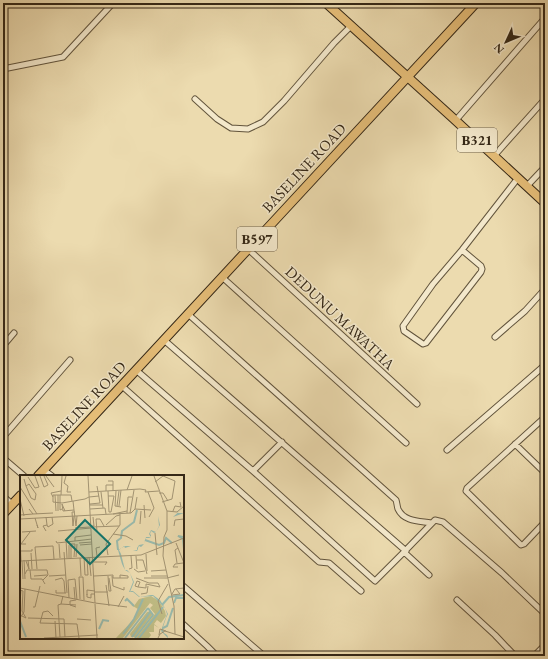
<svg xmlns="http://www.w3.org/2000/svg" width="548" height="659" font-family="'EB Garamond',serif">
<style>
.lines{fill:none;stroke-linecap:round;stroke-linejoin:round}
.minor-casing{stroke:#62543c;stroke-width:7}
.primary-casing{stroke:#342716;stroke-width:10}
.minor{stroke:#f3e8cb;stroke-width:5}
.primary{stroke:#e6be78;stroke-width:8}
.labels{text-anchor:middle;stroke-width:3;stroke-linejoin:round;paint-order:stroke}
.shield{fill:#f3e8cb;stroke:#6d614c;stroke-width:1}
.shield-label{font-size:14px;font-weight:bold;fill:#342716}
.street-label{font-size:15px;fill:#342716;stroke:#f3e8cb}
.inset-river{fill:none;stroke:#99bbae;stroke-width:2}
.inset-road{fill:none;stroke:#a29372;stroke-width:1}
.view{fill:#0f766e;fill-opacity:0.15;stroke:#0f766e;stroke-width:2}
.inset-edge{fill:none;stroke:#342716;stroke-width:2}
</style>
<rect width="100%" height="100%" fill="#ecdbaf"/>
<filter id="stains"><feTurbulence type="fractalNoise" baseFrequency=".005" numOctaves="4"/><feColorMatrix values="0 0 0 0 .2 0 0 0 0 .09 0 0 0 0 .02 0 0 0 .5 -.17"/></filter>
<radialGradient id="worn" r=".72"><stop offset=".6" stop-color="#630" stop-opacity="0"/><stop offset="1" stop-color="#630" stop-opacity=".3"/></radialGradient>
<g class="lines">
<defs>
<path id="minor" d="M3,69L63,57L113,3
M195,99L217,119L231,128L248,129L263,122L284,101L334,43L351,26
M456,120L545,18
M494,156L545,99
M527,186L545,167
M248,249L417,404
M462,250L481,266L482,269L481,272L426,343L423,344L404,331L403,326L433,284L462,250L518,178
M222,277L406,443
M188,314L396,500C397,503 397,506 398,509C404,522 420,521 431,523
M495,337L525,311L545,289
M164,340L406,551
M3,346L14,333
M136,370L253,471L375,581L404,552L435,520L443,522L502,573L545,614
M122,386L319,562L329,563L361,591
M545,417L467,488L466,491L521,545L524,544L545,522
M3,437L70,360
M515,444L545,473
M447,450L545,365
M3,458L24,476
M44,470L52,476
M253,471L282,442
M3,496L12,504
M404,552L429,575
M183,586L264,656
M457,600L495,635L515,656
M183,624L207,646L217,656
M3,654L5,656
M534,656L545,645"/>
<path id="primary" d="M326,3L454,119L545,203
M38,476L476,3
M3,514L21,495"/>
</defs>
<use href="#minor" class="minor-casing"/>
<use href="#primary" class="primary-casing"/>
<use href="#minor" class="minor"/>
<use href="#primary" class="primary"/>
</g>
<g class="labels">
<g class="shield">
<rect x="457" y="128" width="40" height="24" rx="3"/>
<rect x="237" y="227" width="40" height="24" rx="3"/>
</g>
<g class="shield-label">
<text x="477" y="145">B321</text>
<text x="257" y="244">B597</text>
</g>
<g class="street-label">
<text transform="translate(304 168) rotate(-47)" y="5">BASELINE ROAD</text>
<text transform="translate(340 318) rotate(43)" y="5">DEDUNU MAWATHA</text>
<text transform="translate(84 406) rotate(-47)" y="5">BASELINE ROAD</text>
</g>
</g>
<g transform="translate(20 475)">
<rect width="164" height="164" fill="#ecdbaf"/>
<path d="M131,121L139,126L145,136L146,141L141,148L137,145L134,149L139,153L134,150V157H129L131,160L129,163H116L135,139L130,133L133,130L130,128L103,163H96L114,144L118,134L111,130L114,131L119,124ZM131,136L132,140L115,162H111L110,159L127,137Z" fill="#c0bd85"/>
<path d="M164,32L157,38H164L153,42L138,41L140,50L136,57L134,58L131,56L130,59L131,60V62L129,63H126L124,69L121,72L119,71L118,73V74L117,76L113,75L111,71L105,73L104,71L99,75L101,79L105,95H107L110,98L114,107L110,117L111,116H113L120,122L131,120H133L140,125L145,133L148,139L146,143L143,152L144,158L147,160L148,162V163L141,156L143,150L147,139L145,133L133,121L119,122L113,117H109L113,107L110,98L105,95L102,89L98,75L105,71H111L113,75H117V73L119,70L124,69L126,62H131L129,59L131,55L136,57L139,51L138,41L153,42Z" fill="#99bbae"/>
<path class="inset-river" d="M163,62L158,61L163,64L164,74M125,65L139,70L144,68L146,63L152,68M98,75L97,66L101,63L102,56L114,47L117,35M105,126L107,124L114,131M154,128L156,123H164M142,130L149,122L164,120M0,146L6,162M143,153L147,151L153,133M79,154L83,145L89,146M103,159L114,144L123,124M112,162L130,137M105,163L128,133M115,163L133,140L128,133M119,163L143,132"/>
<path class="inset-road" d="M20,1L24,12L28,10L24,1M26,1L34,12M46,1L44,8L48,11L47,17H51M134,1L147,36V55L144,62L143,81L154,131L155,159M8,2L15,13L19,12L15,1M4,4L6,11L11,23L15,25L16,19L9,9L6,11M88,6H93V16M135,7L143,1L155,6L152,24L142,27M0,12L17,39M107,15L112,1M86,16V10H93M88,16L89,37H91L94,21H88M96,16L95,31L101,32M69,17L120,14L126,15L125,17L139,16M81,17L83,33M128,17L134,33L129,42M139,18H143L148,26M35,20L36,36M38,20V36M40,20V35L42,34M41,20L42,1M33,22L31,18L41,16M0,24L4,41M52,26L51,20H33V27L42,28L65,24L69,22L79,21M70,29L80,28L77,11M70,30H83M124,30L125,43M97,31L99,16M99,31L101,15M9,34L13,39L33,38M70,34L85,33L86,39M115,34L131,35M54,35L56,51L57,41M45,36L42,29L43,36L54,35L53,26M147,36L157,37L164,31M153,36L155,31L161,32L160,27M107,38L108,22H112M110,38L114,15M93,39L107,36M0,40L13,39M54,41L53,51L52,37H55M15,43L18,53L17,50M0,44L111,38L115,34L117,22M120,49L121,36M27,50L28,52L33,49L32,42M86,50L96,41L100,40M71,51H74L73,42M154,51L155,45L164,44M71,52L99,51M55,53L70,52M26,56L23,51L27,50L26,42M38,56L71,53M2,57L16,56M77,57L76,44H80L84,51M135,58L137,80M93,59L106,61L113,65M0,63L1,86M46,64L47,83M36,66L37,68L55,66V62L71,60M55,66L72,64M59,68L72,67M156,68L164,88M6,69H1L10,57M39,69L40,83M49,70V83M60,70L72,69M1,76H12V74M44,77L47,118M11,78L12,94M126,79L127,96M88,80L86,69L100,50V38M77,81L76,73L80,72M116,81L117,94M56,82L57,69M64,82L65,100H68M69,82L71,101M51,83V69H55L54,82M60,83L61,101M67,83L68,100M4,85L5,104M117,85H123L127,99M0,86L121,80L164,63M2,86L3,104M6,86L9,94L8,85M73,87H87L85,90M157,88L155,75L158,73M158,92H153L155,89L163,88M17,94L15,72L33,71L34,84M109,94L112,93L111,81M114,94L118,97L125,96M10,95L11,104H22L25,109M131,96L146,95M5,99L7,95H27L28,100L23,105M14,101L27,100M29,101L46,100M74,101L93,100V103H108V101L100,100V103M88,101L89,116H91L89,103M92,101L93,111L104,115V112M131,101H147M116,103L129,108H138L140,112M124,103H147M147,103L159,100M35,105L42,103L44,106L45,118M86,110L89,131M54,112L55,124M118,112L120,107L117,106L115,111L118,112L126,113V109L140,112M0,113L75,128L68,1M0,115L3,116L2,136L6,143L2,141M36,115V118H46M75,117H88M67,119V122L71,123V119H75M121,119L127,118L128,111M152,119L155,114L164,113M67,120V115L75,116M152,120L160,119L156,114M49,123L48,105L55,104L57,125M60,124L59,102H63L64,125M56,125L50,126V130L56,132M0,127L1,115M75,128L107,132M41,129L56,130M75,129L77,163M13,132H15L20,111M98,132L104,121M142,139L138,126L148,109M33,141L28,136L23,137L20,148L57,149L59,163M0,143L4,137L5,114M8,143L44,144L45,162M57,144L71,145M35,146L36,163M139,160L140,154L146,156M40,162L38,130L41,129L43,121M24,163L78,160M138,163L140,159L145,156L164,162"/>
<path class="view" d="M65,45L90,69L70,89L46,65Z"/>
<rect width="164" height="164" class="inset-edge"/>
</g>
<rect width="548" height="659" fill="none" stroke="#ecdbaf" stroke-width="16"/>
<rect x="4" y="4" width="540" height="651" fill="none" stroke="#342716" stroke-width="2"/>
<rect x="8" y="8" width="532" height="643" fill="none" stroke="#342716"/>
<g transform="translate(506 42) rotate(226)" stroke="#f3e8cb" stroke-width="3" paint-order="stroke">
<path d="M0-3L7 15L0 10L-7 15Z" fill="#342716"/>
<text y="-6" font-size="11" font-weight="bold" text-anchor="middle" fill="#342716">N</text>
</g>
<rect width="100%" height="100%" filter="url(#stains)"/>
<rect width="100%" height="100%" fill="url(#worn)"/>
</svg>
